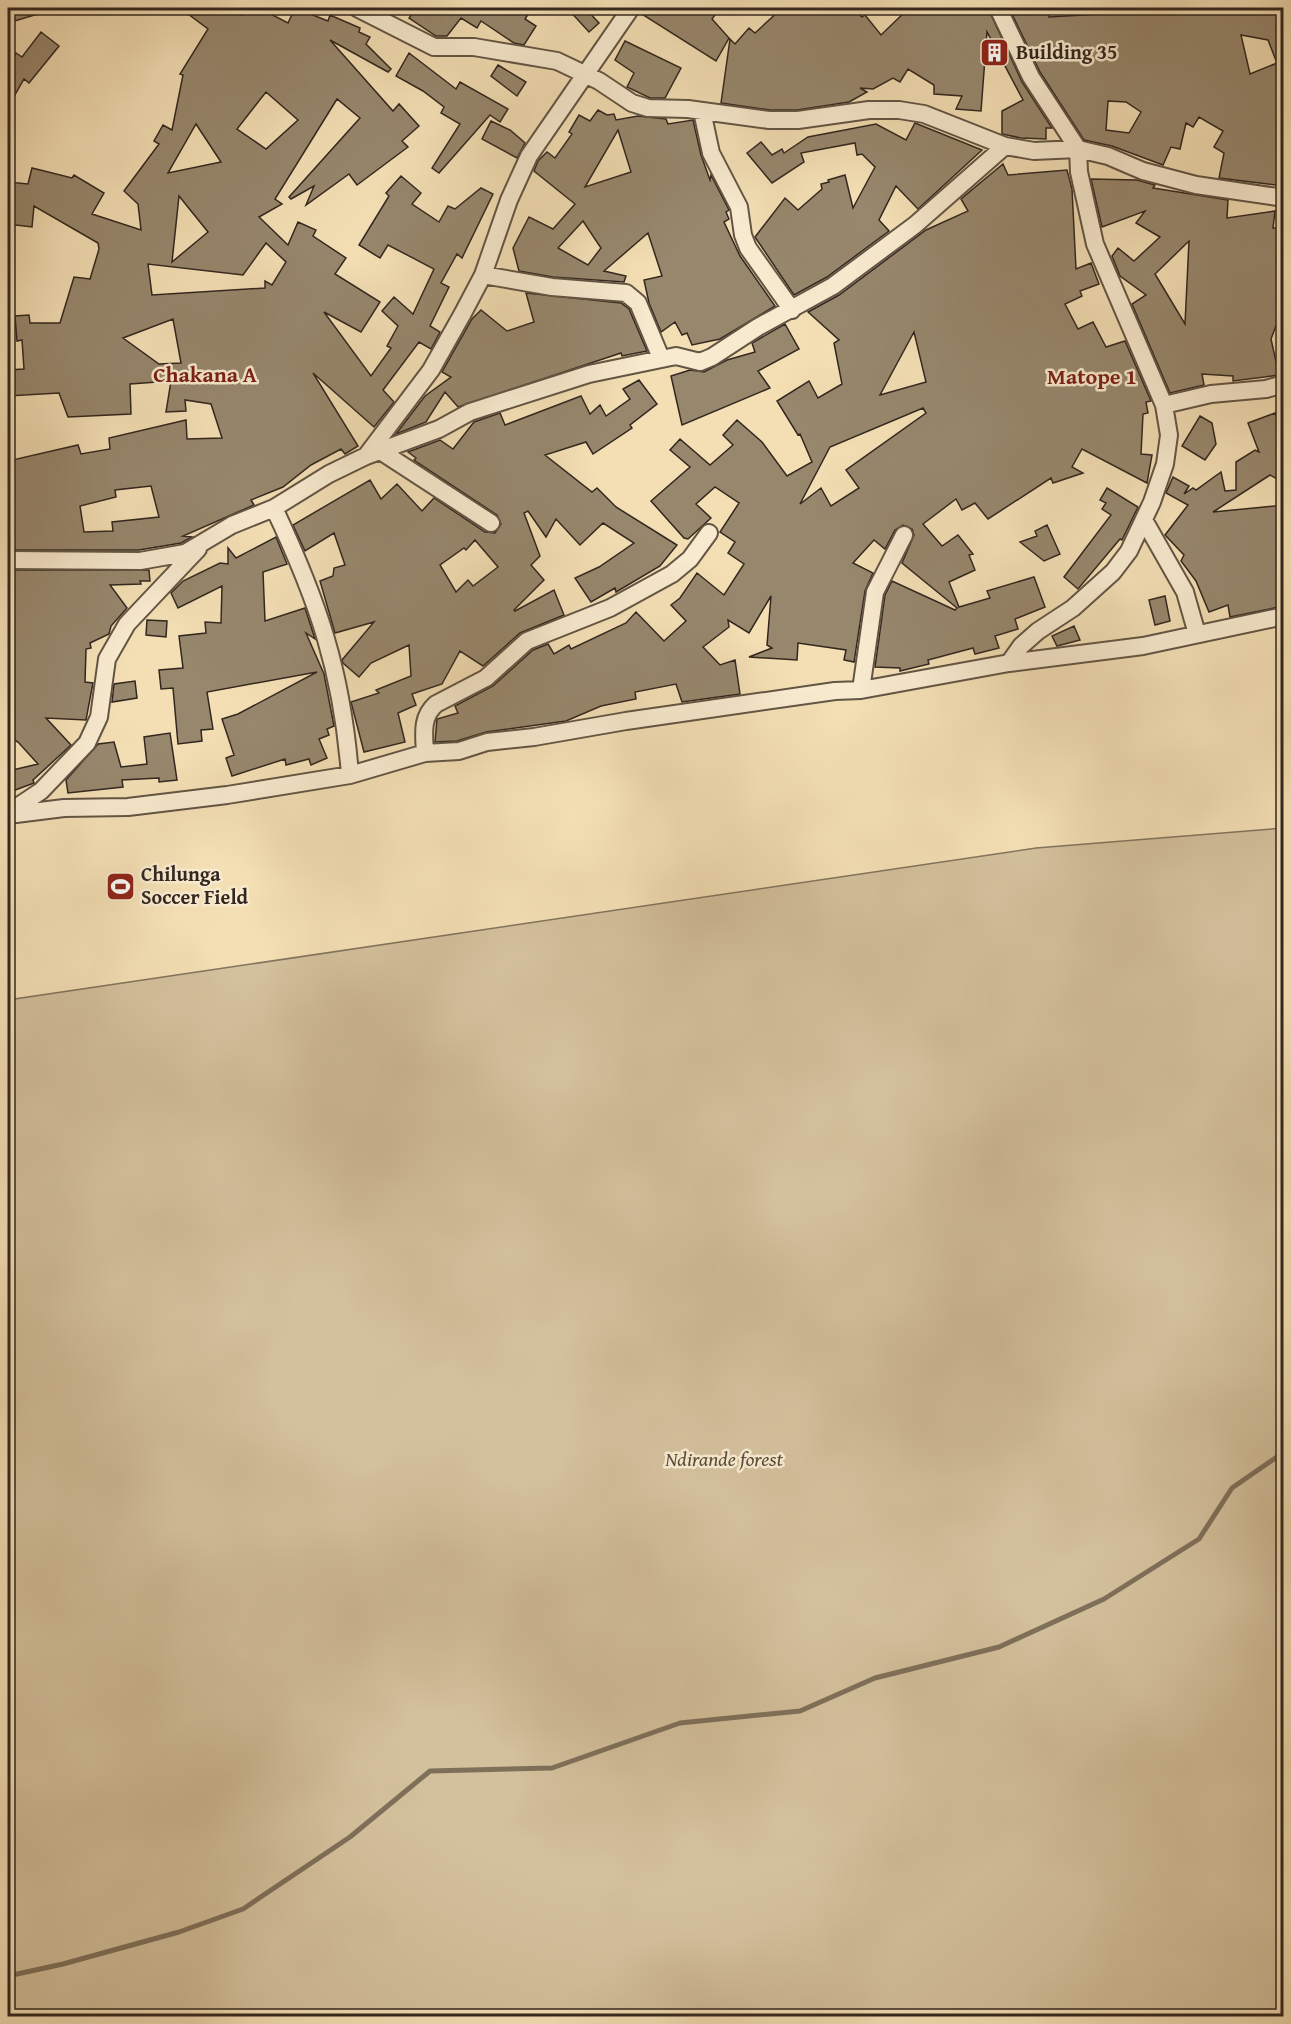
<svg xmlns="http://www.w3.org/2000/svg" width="1291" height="2024" font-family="'Gentium Book Plus',serif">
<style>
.green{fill:#d3c09c;stroke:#82745e;stroke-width:1.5}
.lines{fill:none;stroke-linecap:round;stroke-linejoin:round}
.stream{stroke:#7f705a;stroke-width:5}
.building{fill:#97876d;stroke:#32271f;stroke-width:1.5;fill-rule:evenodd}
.street-casing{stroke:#625544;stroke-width:20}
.street{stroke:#f8eacf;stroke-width:16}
.labels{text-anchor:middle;stroke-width:5;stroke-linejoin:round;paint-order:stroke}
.poi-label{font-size:20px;font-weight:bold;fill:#32271f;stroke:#f8eacf;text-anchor:start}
.park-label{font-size:20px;font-style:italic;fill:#5a4d3e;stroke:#f8eacf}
.quarter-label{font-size:22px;font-weight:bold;fill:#7a1f14;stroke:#f8eacf}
</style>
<rect width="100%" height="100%" fill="#f4dfb5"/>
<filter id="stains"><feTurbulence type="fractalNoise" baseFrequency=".00333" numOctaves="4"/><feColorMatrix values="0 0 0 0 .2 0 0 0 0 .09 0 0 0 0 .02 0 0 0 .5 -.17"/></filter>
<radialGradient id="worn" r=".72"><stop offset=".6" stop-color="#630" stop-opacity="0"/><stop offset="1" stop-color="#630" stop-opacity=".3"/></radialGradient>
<path class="green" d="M1283,828V2016H8V1000L1036,848Z"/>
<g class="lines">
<path class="stream" d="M8,1976L63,1964L179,1932L243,1909L350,1837L430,1771L552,1768L680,1723L800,1711L875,1678L999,1647L1104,1599L1199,1539L1232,1488L1284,1452"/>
</g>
<path class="building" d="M8,8H48V11L8,23Z
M180,8H225L242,15L247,8H259L288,23L295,8L328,21L330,15L360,28L359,32L370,37L366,44L391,69L388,72L330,40L393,111L399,104L419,126L402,141L408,147L357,185L349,174L306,205L314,186L291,199L289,197L360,118L337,99L275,199L282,204L259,217L288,245L298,222L316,230L313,236L346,258L335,274L380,302L361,332L324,312L371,376L391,348L387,346L398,326L382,311L394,297L413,314L434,269L388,245L380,258L359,245L389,196L386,193L401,176L421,193L412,204L439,222L448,206L455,209L481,188L493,194L462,258L457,254L441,283L449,287L430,326L440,332L431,349L419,342L383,390L394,402L374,427L313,373L358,446L345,454L341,449L311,465L283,487L251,500L254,505L183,536L192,537L181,543L139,550H8V461L78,445L81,454L110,449L109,438L186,420L187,439L222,438L211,404L185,400L186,411L166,412L171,381L130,384L131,414L68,417L59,393L8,396V370L24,369L22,340L17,341L15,316L29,315L30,323H60L74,277L90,279L99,249L98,243L34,206L32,227L8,224V182L28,184L32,168L72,178L74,175L104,193L92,214L141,230L138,204L124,191L159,144L154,141L163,125L172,130L183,75L180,74L208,29ZM266,92L298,120L266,149L237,129ZM196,124L221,162L168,173ZM179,196L208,232L172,262ZM266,243L286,262L272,285L265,281V288L152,295L148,264L243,275ZM173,319L181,363L159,364L123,338ZM151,486L159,517L112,522L113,531L84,532L80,506L116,497L115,490Z
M417,8H532L525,19L536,26L524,45L514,43L481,21L477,28L461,18L447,36H436L409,18Z
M567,8H585L599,23L589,32Z
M641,8H720L712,19L729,38L716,61L640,13Z
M782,8H852L862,17L865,15L881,35L909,8H988L1022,82L1052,128H1046V139L1021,138L1002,134V111L1023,100L987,32L981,111L956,109L962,96L934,94V85L908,69L900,82L893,78L873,89L860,88L867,92L849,102L797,110H770L721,103L730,39L735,44L749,28L755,33Z
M1009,8H1034L1035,11L1047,8L1049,17L1100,14L1101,8H1284V186L1219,178L1224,153L1214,147L1223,131L1199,117L1193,127L1186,123L1180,149L1171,147L1163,165L1112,146L1084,140L1040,72ZM1241,35L1268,40L1277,63L1250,74ZM1108,101L1126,102L1141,112L1129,133L1106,130Z
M41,32L59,46L29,83L24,79L8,107V65L16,53L22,57Z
M625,41L681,68L665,98H650L627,87L634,73L615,60Z
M409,53L456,89L460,82L508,109L500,122L490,115L439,173L432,168L460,124L441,113L444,107L423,91L396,76Z
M498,65L526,82L517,96L491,76Z
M598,110L607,115L614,114L616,120L638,116L666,119L668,124L693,120L701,155L710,180L711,175L729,210L726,212L729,219L724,222L740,256L775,306L720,339L692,345L687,333L682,335L675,322L661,332L649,303L644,280L662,276L648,233L604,271L626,276L624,282L553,277L519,271L513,248L529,217L553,229L575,204L534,171L538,161L547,152L555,158L572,134L569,132L579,115L590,121ZM618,130L631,172L585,187ZM583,221L601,248L588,265L558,248Z
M491,121L510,130L525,143L517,158L482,139Z
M915,123L982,150L918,209L896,186L879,220L889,231L827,277L794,295L755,237L785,198L798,210L822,189L821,184L829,182L828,180L845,175L853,208L875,167L862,154L857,155L855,143L801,153L804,162L772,183L747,153L761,142L772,155L782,149L784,153L808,137L876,124L906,140Z
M1003,164L1008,175L1067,170L1072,189L1076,269L1091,263L1099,284L1080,291L1082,296L1065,304L1078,329L1093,322L1106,347L1125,341L1151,401L1146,402L1148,413L1143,414L1141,454L1152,455L1147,483L1082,449L1072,467L1083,473L1053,483L1051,478L988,519L975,503L962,510L956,499L923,524L942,546L958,535L973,554L969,555L975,570L949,582L959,607L990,598L987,591L1034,577L1045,607L1015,619L1018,629L995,636L999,648L975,654L973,648L928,660L929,664L900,671V668L875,667L885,595L892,581L955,610L957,608L902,563L914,535L912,529L903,525L895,530L885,549L874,540L853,563L873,573L865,591L854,662L844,660L846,650L798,643L797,660L749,657L772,648L767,645L771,596L749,633L728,620L729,627L703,647L720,665L735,660L740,694L682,702L676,684L635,692L636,699L601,706L566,721L486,732L457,741L435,742L437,719L458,713L455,706L493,686L533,650L548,644L554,654L569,645L571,649L626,623L636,612L664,641L686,621L671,605L680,598L697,573L724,595L744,564L728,553L735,542L720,532L739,503L715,487L696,504L711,518L688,539L684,538L651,501L690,467L670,450L680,439L710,465L733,445L723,435L737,420L762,442L787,476L812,462L800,434L798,435L777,401L809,381L818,398L842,384L834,343L839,340L808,312L839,295L926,230L968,211L961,199ZM914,332L926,382L880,395ZM923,408L926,413L846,470L859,488L831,506L821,488L800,504L830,447Z
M1091,179L1137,180L1155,185L1153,188L1228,200L1227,218L1275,211L1273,228H1284V317L1280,315L1271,339L1279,375L1233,381V376L1202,374L1204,385L1170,393L1132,304L1146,295L1120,276L1112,256L1118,248L1134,261L1160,237L1136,223L1145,211L1102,227ZM1189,241L1185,324L1155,274Z
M526,293L621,303L629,309L647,351L622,356L621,353L458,407L445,392L426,422L396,434L425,396L451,377L442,372L472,319L481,310L507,331L534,322Z
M785,324L799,349L758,371L770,388L682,425L671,376L690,370L704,372L727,360L755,352L752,343Z
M639,380L657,404L630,425L632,428L593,454L586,442L545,455L592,492L597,488L616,507L677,545L660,566L616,592L615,588L591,602L575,578L599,567L634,543L603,523L580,545L556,519L546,537L528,511L524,513L540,556L531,565L544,580L514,610L515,611L554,590L564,615L520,633L483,666L460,651L442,684L412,694L416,705L398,713L405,742L364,752L351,702L379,693L376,690L411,676L409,645L371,663L359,677L343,663L342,660L374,622L335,633L320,581L333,576L334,568L345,565L334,533L305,551L293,525L370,480L381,499L397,484L422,511L434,498L485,532L495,533L501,524L497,515L418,463L414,460L416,458L408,452L440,440L453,449L474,422L500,413L505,425L581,396L590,414L600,405L606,416L630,399L623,389ZM475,540L498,567L473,586L468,580L456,592L440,565L464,548L466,550Z
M1275,413L1284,436V483L1270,475L1213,512L1284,505V606L1230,617L1228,605L1209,612L1196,581L1181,561L1184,555L1165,535L1188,505L1166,493L1173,477L1189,486L1184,494L1193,488L1196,490L1221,472L1225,491L1236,490V462L1255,450L1259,452L1248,423Z
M1200,416L1212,423L1216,444L1205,460L1182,446Z
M1107,488L1138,507L1122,540L1120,539L1078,589L1064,577L1111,515L1102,509L1106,503L1100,500Z
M1047,525L1060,554L1044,561L1020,542L1037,536L1035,531Z
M276,537L287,564L263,572L265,621L305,608L315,639L306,633L324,674L334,726L327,729L329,735L319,739L327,758L311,765L309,759L286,765L285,759L232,776L226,758L234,755L222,719L238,714L317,672L207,692L213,729L201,730L202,741L178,744L173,688L161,689L159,670L183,668L179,636L206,633L205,622L221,623L222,586L178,608L171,593L183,581L220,563L228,564V548L236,558Z
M8,570H149L150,581H140L141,584L110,585L127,608L111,626L109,634L90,643L91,648L86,649L85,682L93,683L86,720L46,718L71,745L33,780L34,783L10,792L8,771L38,764L18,742L8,736Z
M1165,596L1170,621L1155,625L1149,600Z
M147,620L167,621L166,637L146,635Z
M1074,626L1080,640L1057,646L1052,636Z
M135,681L137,698L112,702L114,684Z
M170,733L177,780L159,782V778L122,780L123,787L68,793L66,780L98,744L114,742L121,767L147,764L144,737Z"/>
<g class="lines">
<defs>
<path id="street" d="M357,8L434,47H474L557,61L599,81L632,103L648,108L688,109L769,120H798L869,110H899L924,114L1005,146L1034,151L1078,149L1108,156L1143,171L1196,185L1284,198
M998,8L1031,77L1078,149L1079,172L1095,244L1164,405L1169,435L1165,464L1152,502L1129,551L1113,572L1073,608L1038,631L1021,646L1009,663
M702,111L711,153L739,207L743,235L748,248L792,310
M483,275L552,287L626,293L638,303L661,358
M1164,405L1211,394L1266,389L1284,384
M382,452L491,523
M366,456L431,370L463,313L483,275L509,200L529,156L631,8
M274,508C318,601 342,671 350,775
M1144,520L1185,592L1197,634
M8,560L140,561L185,553L232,525L274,508L329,474L366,456L439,429L470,412L589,374L676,356L700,362L712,357L758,327L833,286L915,225L1005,146
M861,690L875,592L904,535
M425,753C424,734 421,717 436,704L486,678L527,641L610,608L672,574L690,559L709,533
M8,813L41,791L87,743L99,717L107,659L127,624L198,549
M8,815L64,808L128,807L227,795L350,775L425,753L459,751L487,742L534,737L626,721L835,691L861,690L1009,663L1143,646L1284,616"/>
</defs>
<use href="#street" class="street-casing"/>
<use href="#street" class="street"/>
</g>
<defs>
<symbol id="building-square" viewBox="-11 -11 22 22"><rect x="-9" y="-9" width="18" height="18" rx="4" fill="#8f2418" stroke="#f8eacf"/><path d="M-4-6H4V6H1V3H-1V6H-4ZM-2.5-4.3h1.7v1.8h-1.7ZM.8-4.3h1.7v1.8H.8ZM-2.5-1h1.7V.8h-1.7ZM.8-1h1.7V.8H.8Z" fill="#fff"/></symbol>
<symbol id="stadium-square" viewBox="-11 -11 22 22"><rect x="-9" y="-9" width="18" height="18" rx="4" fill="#8f2418" stroke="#f8eacf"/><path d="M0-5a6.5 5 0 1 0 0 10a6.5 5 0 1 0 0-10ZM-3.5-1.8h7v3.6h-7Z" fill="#fff"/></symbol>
</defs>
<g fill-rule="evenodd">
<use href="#building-square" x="978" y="36" width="33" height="33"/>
<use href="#stadium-square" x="104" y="870" width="33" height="33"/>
</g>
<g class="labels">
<g class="poi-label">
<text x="1016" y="59">Building 35</text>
<text x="141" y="881">Chilunga<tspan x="141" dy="23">Soccer Field</tspan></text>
</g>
<g class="park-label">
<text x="724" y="1466">Ndirande forest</text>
</g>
<g class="quarter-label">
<text x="205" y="382">Chakana A</text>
<text x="1092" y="384">Matope 1</text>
</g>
</g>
<rect width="1291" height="2024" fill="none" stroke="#f4dfb5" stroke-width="30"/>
<rect x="9" y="9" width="1273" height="2006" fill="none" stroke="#32271f" stroke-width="3"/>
<rect x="15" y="15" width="1261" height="1994" fill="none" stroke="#32271f" stroke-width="1.5"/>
<rect width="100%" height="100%" filter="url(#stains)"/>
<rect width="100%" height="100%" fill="url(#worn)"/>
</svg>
